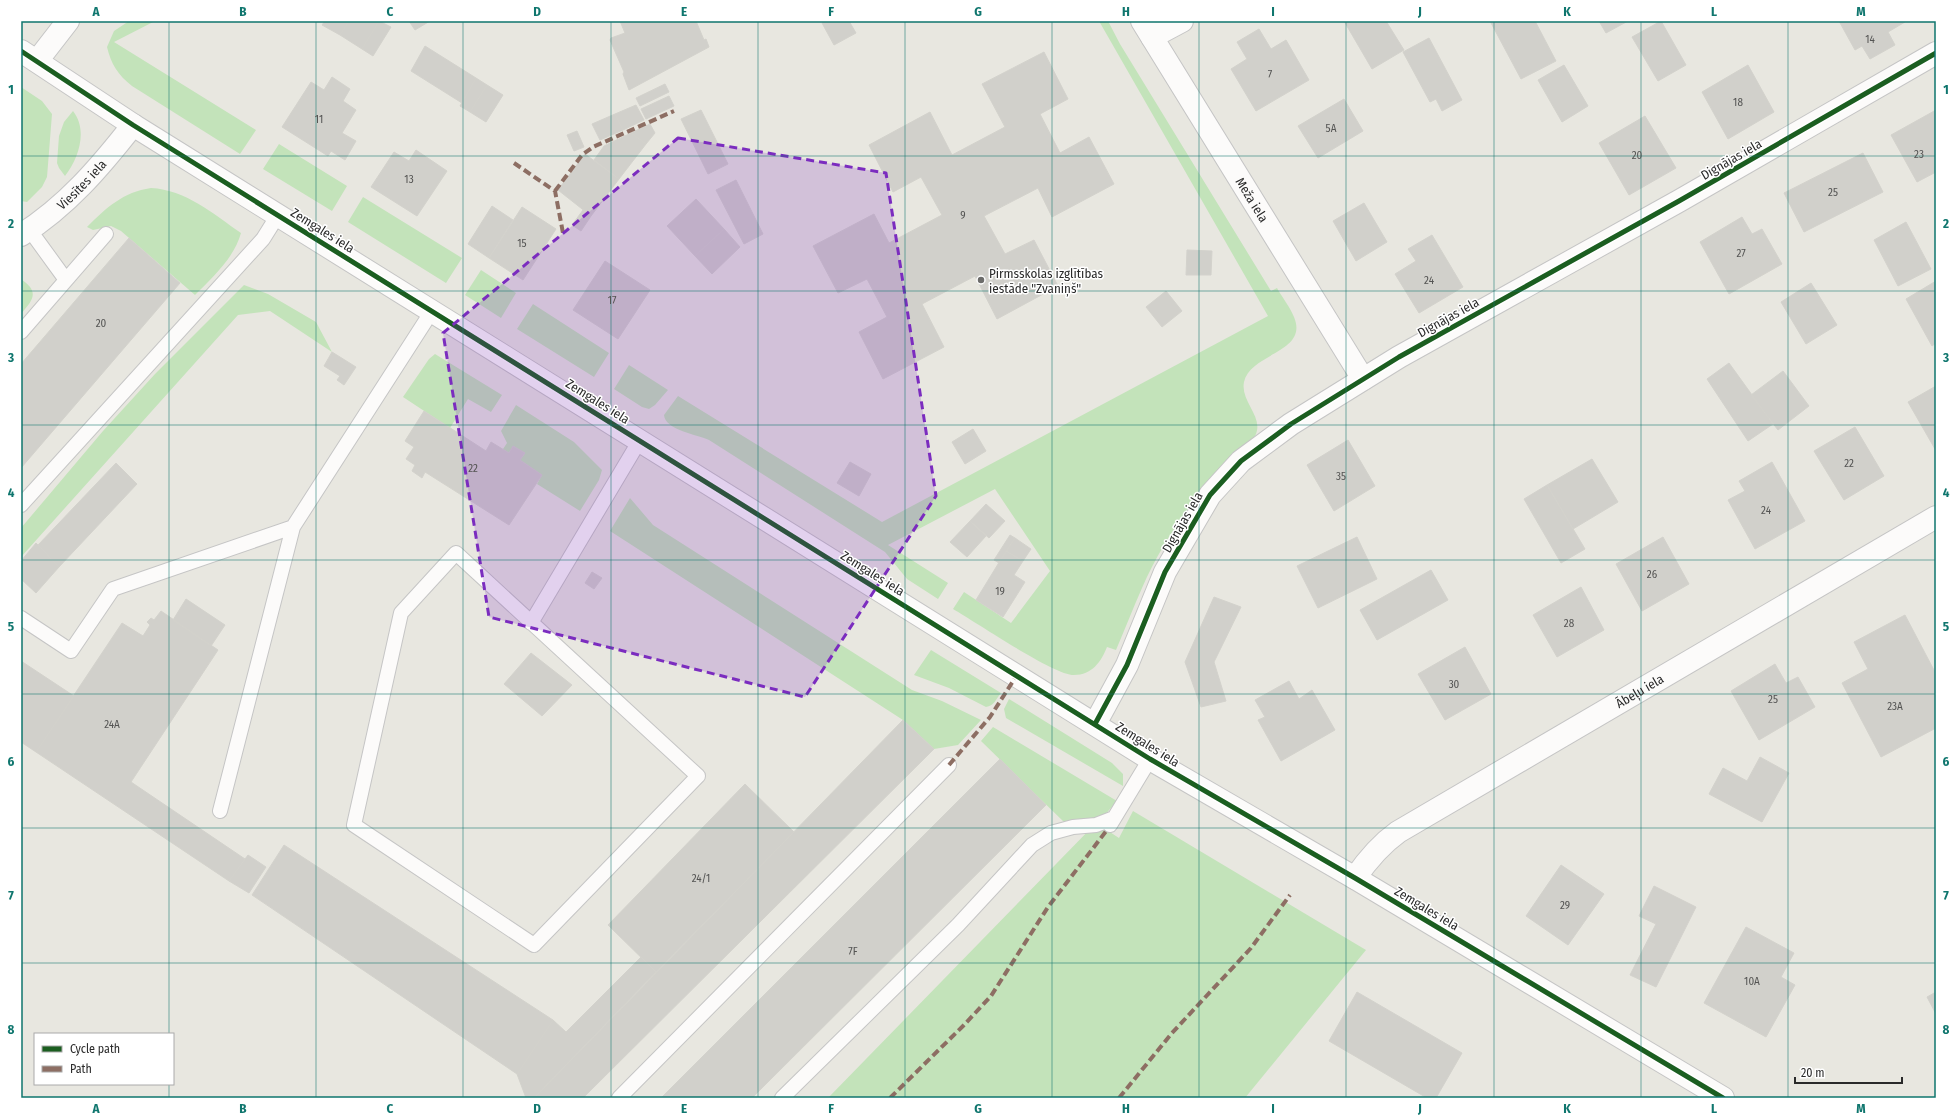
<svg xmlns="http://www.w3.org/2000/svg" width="1957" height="1119" font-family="'Fira Sans Condensed',sans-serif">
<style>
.green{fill:#c3e3ba}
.building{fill:#d1d0cb;stroke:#d3d2cc}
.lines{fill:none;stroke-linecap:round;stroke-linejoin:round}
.lane-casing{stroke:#c5c5c5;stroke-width:16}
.street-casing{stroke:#c5c5c5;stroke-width:24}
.secondary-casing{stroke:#c5c5c5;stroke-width:24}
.lane{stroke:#fcfbfa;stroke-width:14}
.street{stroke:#fcfbfa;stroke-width:22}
.secondary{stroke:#fcfbfa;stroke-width:22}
.quiet{stroke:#8d6e63;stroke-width:4;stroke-dasharray:8 4;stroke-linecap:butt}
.cycleway-casing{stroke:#fff;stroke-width:8}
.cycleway{stroke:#1b5e20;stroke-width:5}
.marked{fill:#7b2cbf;fill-opacity:0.2;stroke:#7b2cbf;stroke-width:3;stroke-dasharray:8 5;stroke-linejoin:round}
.grid{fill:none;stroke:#0f766e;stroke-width:1;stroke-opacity:0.55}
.poi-dot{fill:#6c6c6a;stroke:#fff;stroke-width:1.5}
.labels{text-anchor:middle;stroke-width:3;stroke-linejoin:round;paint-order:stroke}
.number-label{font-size:11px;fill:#545453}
.street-label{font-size:13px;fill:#2a2a2a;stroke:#fff}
.poi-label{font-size:13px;fill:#2a2a2a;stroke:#fff;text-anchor:start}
.neatline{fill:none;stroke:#0f766e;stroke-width:1.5}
.grid-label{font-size:13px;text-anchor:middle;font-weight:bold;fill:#0f766e}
</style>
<rect width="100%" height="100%" fill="#e8e7e0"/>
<path class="green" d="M129,21H155L114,42L256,130L240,154L132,86C118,75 111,64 107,47L114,31Z
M1099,21H1108L1120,44L1271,291L1277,288C1282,297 1290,307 1294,317C1309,353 1250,353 1244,382C1240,402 1265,417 1255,436C1207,479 1168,529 1142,588C1133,608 1125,629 1116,650L1107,647C1101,662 1092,675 1074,675C1053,675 976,622 953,609L964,592L1011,623L1050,571L995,489L888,545L948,583L938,599L907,579L885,552L709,440C698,435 665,430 664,415L678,396L882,522L1268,316Z
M21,87L42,101L52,114L47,177L42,187L27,202L21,201Z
M73,111C88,130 79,158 65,176L59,168L57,163L59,136L64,122Z
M279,144L347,186L332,211L263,169Z
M151,188C186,190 212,213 241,233C234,258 213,277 195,295L121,231L111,226L93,230L87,227C106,208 123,192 151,188Z
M363,197L462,258L446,283L348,222Z
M481,270L516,293L501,318L465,295Z
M21,279C40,292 33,300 21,314Z
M244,285L268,294L316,322L332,352L270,311L238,315L21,557V528L103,431L155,374Z
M533,304L609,353L594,377L517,329Z
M435,354L502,395L491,412L468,399L450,428L403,397L429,359Z
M629,365L668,390L655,405L649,409L642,407L614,389Z
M516,405L574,442L602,470L599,480L580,511L537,484L542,475L520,460L525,453L513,446L509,453L503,449L507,443L501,431Z
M630,498L653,525L912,690L942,701L981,720L958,745L934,749L903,720L610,531Z
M931,650L1001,693C996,699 994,706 986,707L949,688L914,675Z
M1009,699L1112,763L1123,774V786L1006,718L1004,709Z
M993,727L1117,801L1103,817L1065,823L981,741Z
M1133,811L1366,950L1245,1098H828L1096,823L1119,838Z"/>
<path class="building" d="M325,21H349L340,35L322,25Z
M349,21H379L362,49L340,35Z
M379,21L391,27L373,56L362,49Z
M409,21H430L415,30Z
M620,21H696L704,40L706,39L709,47L629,90L623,74L624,72L610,40L611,38L625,33Z
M826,21H849L856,33L834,45L822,23Z
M1344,21H1386L1404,50L1372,69Z
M1490,21H1535L1556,61L1521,79Z
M1599,21H1628L1606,33Z
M1661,21L1686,65L1658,81L1632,37Z
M1839,21H1904L1905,22L1888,32L1895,45L1870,59L1862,46L1855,50Z
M1259,29L1271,49L1286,40L1309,80L1256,111L1231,69L1247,59L1237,42Z
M1429,38L1462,100L1442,111L1436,99L1430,102L1403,52Z
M425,46L476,78L462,103L411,71Z
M1044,52L1068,99L1040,114L1060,153L1089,137L1114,184L1052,217L1038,188L984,216L1005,254L1034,240L1058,286L997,319L975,276L922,304L944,347L883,379L859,332L887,317L867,279L838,293L813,246L874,214L889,243L942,215L921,177L893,192L869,145L930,112L952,155L1005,127L982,84Z
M1564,65L1588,106L1562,122L1538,80Z
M1748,65L1774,112L1728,139L1702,92Z
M332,77L350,89L343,101L356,110L342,133L356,141L345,160L331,151L328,156L282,127L311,82L324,90Z
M476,78L487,85L470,112L460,106Z
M665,84L669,92L640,106L636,98Z
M487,85L503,95L486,122L470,112Z
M669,96L674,106L646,119L641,109Z
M1344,99L1363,131L1318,158L1298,126Z
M636,105L644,120L623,130L615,114Z
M701,110L728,164L708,174L681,119Z
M1936,110V172L1917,182L1891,135Z
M615,114L623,130L600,140L592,124Z
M1645,116L1676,168L1629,195L1599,143Z
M650,124L655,133L646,144L631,133Z
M577,131L584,147L574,151L567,135Z
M631,133L646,144L619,179L594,160L604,146Z
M416,150L447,171L417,216L371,187L394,152L409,161Z
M1863,153L1883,192L1804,232L1784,193Z
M585,154L619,179L591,216L558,190Z
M736,180L763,234L744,244L716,190Z
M696,199L724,229L695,256L667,226Z
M1364,203L1387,242L1356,261L1333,221Z
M492,206L513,220L489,258L468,244Z
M522,207L556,229L523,280L489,258Z
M583,210L591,216L581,231L572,225Z
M1742,217L1752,234L1762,229L1782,264L1729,294L1700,242Z
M1906,222L1931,269L1898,286L1874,240Z
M724,229L740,247L712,274L695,256Z
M1432,235L1463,287L1419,313L1395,274L1416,261L1408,249Z
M129,238L180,283L21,468V364Z
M1187,250L1212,251L1211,275H1186Z
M605,261L650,290L618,339L573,310Z
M1936,281V343L1932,346L1906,299Z
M1811,283L1837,325L1806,344L1781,302Z
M1166,291L1182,311L1162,327L1146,307Z
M332,352L356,367L344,385L337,380L340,376L324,366Z
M1729,363L1773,424L1748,441L1707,379Z
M1783,371L1809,406L1778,430L1751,395Z
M1936,386V448L1935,449L1908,402Z
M424,411L486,451L491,442L509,453L513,446L525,453L520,460L542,475L509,525L425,472L422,478L412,471L415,465L406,459L414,447L405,441Z
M1855,427L1884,476L1844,500L1814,451Z
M973,429L986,451L965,464L952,442Z
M1348,440L1375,486L1334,511L1307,465Z
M1592,459L1618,502L1573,529L1547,485Z
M850,462L871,474L859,496L837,483Z
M1772,462L1805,521L1755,549L1728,500L1745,491L1739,481Z
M116,463L137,484L59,567L38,545Z
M1547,485L1585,549L1561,563L1524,499Z
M986,504L1005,521L989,538L970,521Z
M970,521L986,536L967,557L950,542Z
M1010,535L1015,538L999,563L994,560Z
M1357,537L1377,579L1318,608L1297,566Z
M1663,537L1689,584L1642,611L1616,564Z
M1015,538L1031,549L1023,561L1006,551Z
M36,543L59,567L36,593L21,579V561Z
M1006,551L1023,561L1014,575L1025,582L1003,617L976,600Z
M1431,570L1448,600L1377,640L1360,610Z
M592,572L602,578L594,589L585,583Z
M1581,587L1604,630L1557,657L1533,615Z
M1214,597L1241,607L1214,662L1226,701L1201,707L1185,662Z
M186,599L225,625L211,646L173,620Z
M161,611L218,650L131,782L245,859L229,881L36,752L122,623L143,636L150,625L147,622L151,618L154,620Z
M1905,615L1936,674V728L1881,757L1842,683L1868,669L1854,642Z
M1465,647L1491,694L1445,720L1418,674Z
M531,653L572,685L542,716L504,684Z
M21,661L74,696L36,752L21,742Z
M1775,664L1786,683L1798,677L1815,707L1759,740L1731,691Z
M1289,681L1299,699L1312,690L1335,730L1281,761L1258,720L1265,717L1255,700Z
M903,720L934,749L583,1098H534Z
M1760,757L1789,773L1762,822L1709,794L1723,768L1747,781Z
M1000,759L1046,805L752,1098H661Z
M745,784L794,832L656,972L608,925Z
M284,845L553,1020L517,1074L252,895Z
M248,855L266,867L249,893L229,881Z
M1561,865L1604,894L1568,945L1526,916Z
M1654,886L1696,907L1656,987L1630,975L1656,924L1639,916Z
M1746,927L1794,953L1781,977L1795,985L1766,1037L1704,1003Z
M641,957L656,972L534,1098H526L517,1074L553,1020L566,1032Z
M1357,992L1462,1053L1436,1098H1427L1329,1041Z
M1936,992V1014L1927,997Z"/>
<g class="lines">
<defs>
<path id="lane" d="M29,229L66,280
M21,332L106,234
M21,505L263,239L278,215
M456,553L698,776L534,945L354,825L401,613Z
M21,618L71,651L113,589L293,527
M531,623L640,440
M220,811L293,527L432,311
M1110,825L1150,759
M619,1098L949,765
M782,1098L958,925L1032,845L1051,833L1073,827L1096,825L1114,818"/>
<g id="street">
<path id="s1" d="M1142,21L1363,379"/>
<path d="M1152,37L1182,21"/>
<path d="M37,61L68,21"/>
<path id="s2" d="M21,235C67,206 100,167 133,125"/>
<path d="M1095,724L1127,665L1165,572L1210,495L1241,461L1291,424L1399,357L1679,201L1936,53"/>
<path id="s3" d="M1355,878C1368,859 1380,845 1398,832L1936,517"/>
</g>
<path id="secondary" d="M21,51L133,125L1150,759L1355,878L1723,1098"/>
</defs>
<use href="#lane" class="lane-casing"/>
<use href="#street" class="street-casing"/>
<use href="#secondary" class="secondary-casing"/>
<use href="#lane" class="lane"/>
<use href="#street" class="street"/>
<use href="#secondary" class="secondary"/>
<path class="quiet" d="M514,163L555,191L563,233
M555,191L582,155L593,147L674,111
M949,765L990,717L1017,675
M890,1098L964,1025L991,996L1048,907L1107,830
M1119,1098L1172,1033L1251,948L1290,895"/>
<defs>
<path id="cycleway" d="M21,51L133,125L1150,759L1355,878L1723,1098
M1095,724L1127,665L1165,572L1210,495L1241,461L1291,424L1399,357L1679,201L1936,53"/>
</defs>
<use href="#cycleway" class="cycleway-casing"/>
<use href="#cycleway" class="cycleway"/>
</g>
<path class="marked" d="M678,138L886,173L936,496L805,697L489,617L443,333Z"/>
<path class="grid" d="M169,21V1034M316,21V1098M463,21V1098M611,21V1098M758,21V1098M905,21V1098M1052,21V1098M1199,21V1098M1346,21V1098M1494,21V1098M1641,21V1098M1788,21V1098M21,156H1936M21,291H1936M21,425H1936M21,560H1936M21,694H1936M21,828H1936M21,963H1936M169,1084V1098"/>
<circle class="poi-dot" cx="981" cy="280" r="4"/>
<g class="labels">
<g class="number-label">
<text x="1870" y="43">14</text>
<text x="1270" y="78">7</text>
<text x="1738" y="106">18</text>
<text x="319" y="123">11</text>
<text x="1331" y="132">5A</text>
<text x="1919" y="158">23</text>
<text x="1637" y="159">20</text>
<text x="409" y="183">13</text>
<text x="1833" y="196">25</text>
<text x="963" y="219">9</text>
<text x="522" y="247">15</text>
<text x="1741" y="257">27</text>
<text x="1429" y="284">24</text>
<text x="612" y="304">17</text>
<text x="101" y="327">20</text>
<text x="1849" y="467">22</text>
<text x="473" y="472">22</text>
<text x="1341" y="480">35</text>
<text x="1766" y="514">24</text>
<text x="1652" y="578">26</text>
<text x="1000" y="595">19</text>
<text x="1569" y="627">28</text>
<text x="1454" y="688">30</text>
<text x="1773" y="703">25</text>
<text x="1895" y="710">23A</text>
<text x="112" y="728">24A</text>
<text x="701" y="882">24/1</text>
<text x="1565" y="909">29</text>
<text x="853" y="955">7F</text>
<text x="1752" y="985">10A</text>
</g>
<g class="street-label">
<text transform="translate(1731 159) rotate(-30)" y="5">Dignājas iela</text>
<text dy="5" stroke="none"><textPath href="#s2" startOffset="79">Viesītes iela</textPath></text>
<text dy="5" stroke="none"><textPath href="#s1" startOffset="210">Meža iela</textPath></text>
<text transform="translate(323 230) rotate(32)" y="5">Zemgales iela</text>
<text transform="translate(1448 317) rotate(-29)" y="5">Dignājas iela</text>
<text transform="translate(598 401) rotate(32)" y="5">Zemgales iela</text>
<text transform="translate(1182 522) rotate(-60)" y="5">Dignājas iela</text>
<text transform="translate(873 573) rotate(32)" y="5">Zemgales iela</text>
<text dy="5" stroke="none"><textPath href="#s3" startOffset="343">Ābeļu iela</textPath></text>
<text transform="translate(1148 744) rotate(32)" y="5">Zemgales iela</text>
<text transform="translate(1427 908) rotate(31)" y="5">Zemgales iela</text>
</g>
<g class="poi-label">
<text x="989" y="278">Pirmsskolas izglītības<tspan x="989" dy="15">iestāde "Zvaniņš"</tspan></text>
</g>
</g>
<rect width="1957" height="1119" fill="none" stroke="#ffffff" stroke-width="44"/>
<rect x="34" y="1033" width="140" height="52" fill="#ffffff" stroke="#aaaaaa"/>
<rect x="42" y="1046" width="20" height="6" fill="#1b5e20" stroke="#aaaaaa"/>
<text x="70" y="1053" font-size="12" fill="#2a2a2a">Cycle path</text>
<rect x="42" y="1066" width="20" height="6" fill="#8d6e63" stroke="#aaaaaa"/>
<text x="70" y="1073" font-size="12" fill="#2a2a2a">Path</text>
<path d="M1795 1077v6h107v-6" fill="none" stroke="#2a2a2a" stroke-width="2"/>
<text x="1801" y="1077" font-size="12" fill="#2a2a2a" stroke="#ffffff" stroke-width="3" paint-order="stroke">20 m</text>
<rect x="22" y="22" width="1913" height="1075" class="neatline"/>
<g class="grid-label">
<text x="96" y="16">A</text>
<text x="243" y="16">B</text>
<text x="390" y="16">C</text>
<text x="537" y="16">D</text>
<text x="684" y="16">E</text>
<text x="831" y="16">F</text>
<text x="978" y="16">G</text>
<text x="1126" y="16">H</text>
<text x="1273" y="16">I</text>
<text x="1420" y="16">J</text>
<text x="1567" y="16">K</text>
<text x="1714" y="16">L</text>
<text x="1861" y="16">M</text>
<text x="11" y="94">1</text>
<text x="1946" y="94">1</text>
<text x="11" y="228">2</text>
<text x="1946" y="228">2</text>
<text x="11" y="362">3</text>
<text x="1946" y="362">3</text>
<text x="11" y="497">4</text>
<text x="1946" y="497">4</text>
<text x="11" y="631">5</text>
<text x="1946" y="631">5</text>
<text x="11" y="766">6</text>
<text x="1946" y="766">6</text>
<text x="11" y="900">7</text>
<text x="1946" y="900">7</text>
<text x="11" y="1034">8</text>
<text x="1946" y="1034">8</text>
<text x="96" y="1113">A</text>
<text x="243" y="1113">B</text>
<text x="390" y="1113">C</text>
<text x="537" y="1113">D</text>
<text x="684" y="1113">E</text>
<text x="831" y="1113">F</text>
<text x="978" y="1113">G</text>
<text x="1126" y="1113">H</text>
<text x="1273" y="1113">I</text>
<text x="1420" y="1113">J</text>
<text x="1567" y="1113">K</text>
<text x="1714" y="1113">L</text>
<text x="1861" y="1113">M</text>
</g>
</svg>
